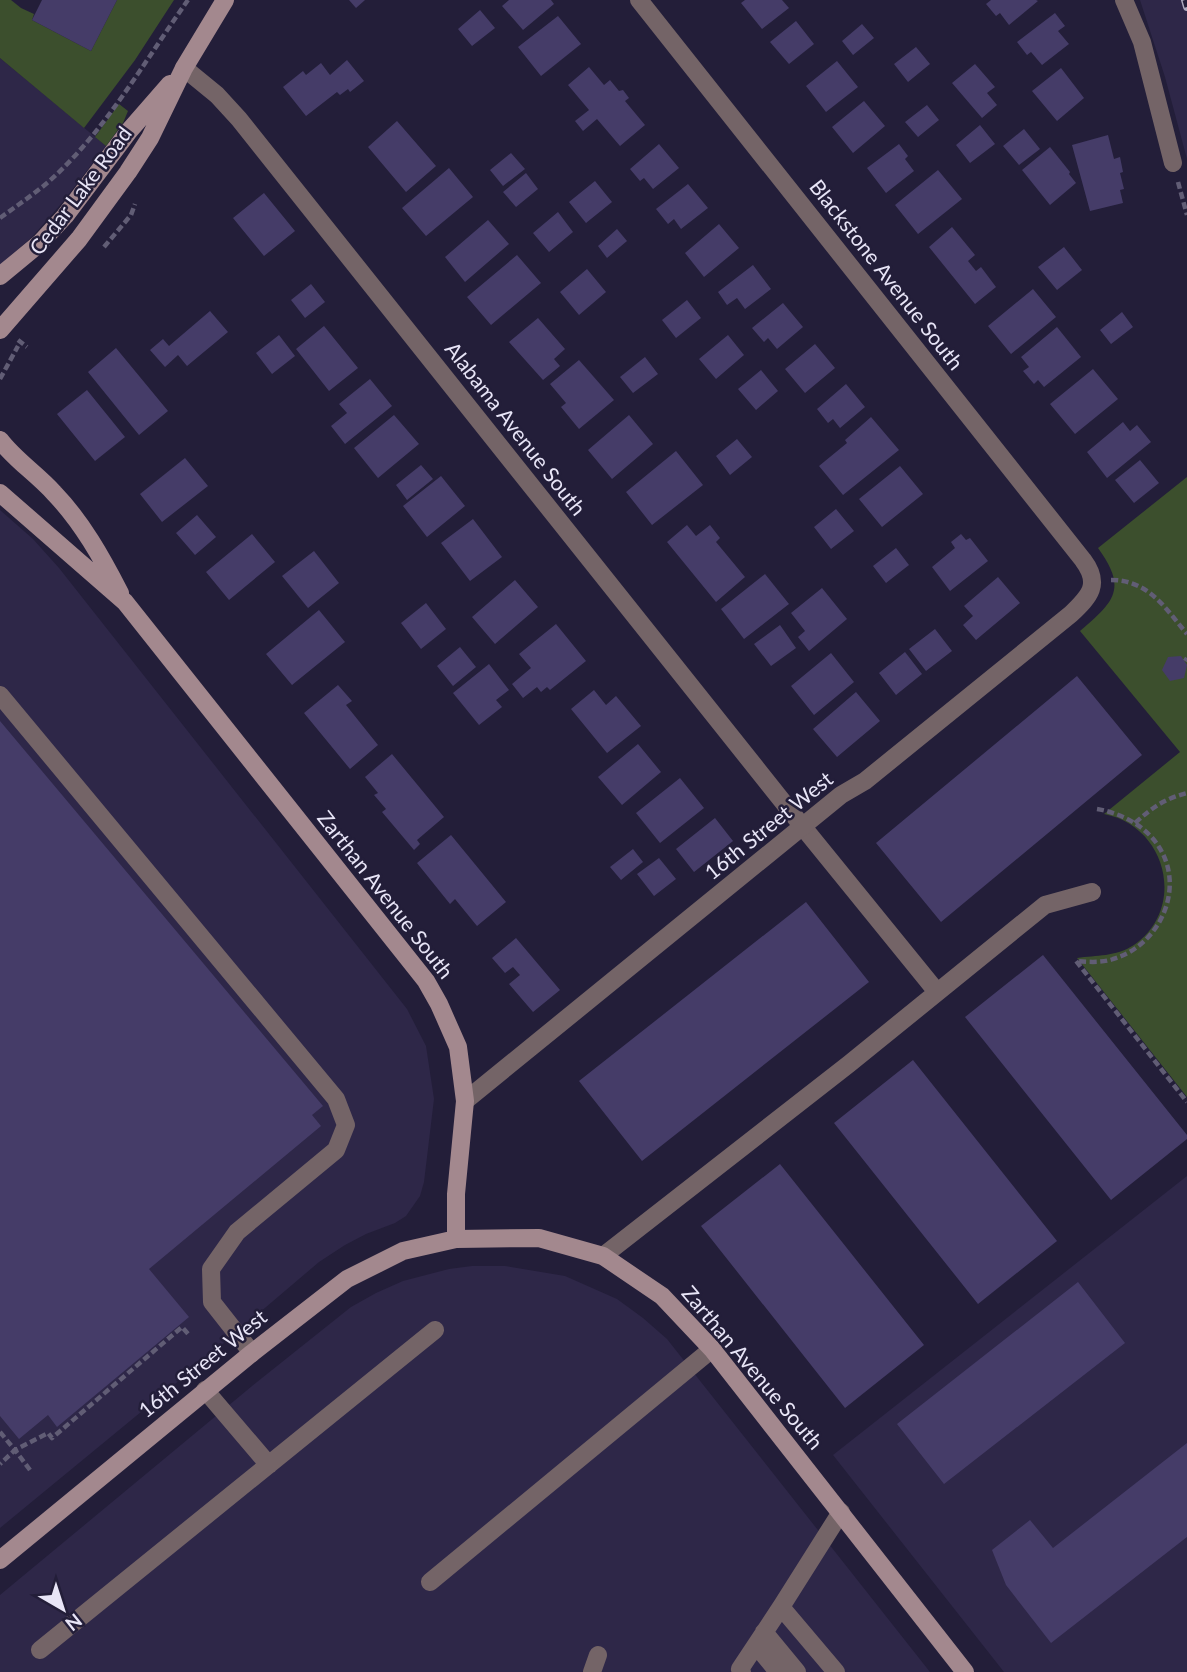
<svg xmlns="http://www.w3.org/2000/svg" width="1187" height="1672" font-family="Lato,sans-serif">
<style>
.built{fill:#2e2748}
.green{fill:#3c4f2d}
.building{fill:#453c68}
.lines{fill:none;stroke-linecap:round;stroke-linejoin:round}
.path{stroke:#615d75;stroke-width:4.5;stroke-dasharray:7 3.5;stroke-linecap:butt}
.lane{stroke:#746467;stroke-width:18}
.street{stroke:#746467;stroke-width:18}
.secondary{stroke:#a3888e;stroke-width:18}
.rail-casing{stroke:#aeabbf;stroke-width:8}
.rail{stroke:#231e39;stroke-width:5;stroke-dasharray:16;stroke-linecap:butt}
.labels{text-anchor:middle;stroke-width:5;stroke-linejoin:round;paint-order:stroke}
.street-label{font-size:21px;fill:#e8e5f7;stroke:#231e39}
</style>
<rect width="100%" height="100%" fill="#231e39"/>
<path class="built" d="M1140,0H1187V159L1165,77Z
M0,58L106,146L61,204L32,237L0,265Z
M0,510L33,539L59,568L407,1009L426,1046L434,1099L424,1182L420,1196L406,1216L395,1223L366,1234L345,1245L319,1262L192,1370L0,1528Z
M1187,1176V1672H1004L833,1455Z
M472,1266H505L565,1276L617,1299L643,1318L667,1339L930,1672H0V1595L257,1382L351,1307L376,1293L403,1281L449,1269Z"/>
<path class="green" d="M0,0H11L21,8L34,14L32,20L91,51L117,0H174L135,60L84,128L0,58Z
M119,104L128,111L123,123L106,146L95,137Z
M1187,477V1097L1077,958C1097,955 1115,957 1134,945C1187,908 1167,826 1104,814L1180,752L1080,631C1114,602 1128,589 1098,548Z"/>
<path class="building" d="M42,0H117L91,51L32,20Z
M349,0H365L356,8Z
M509,0H551L554,4L523,30L502,6Z
M745,0H782L789,8L762,29L741,3Z
M991,0H1036L1038,1L1009,25L1000,13L996,16L986,4Z
M480,10L495,28L472,46L458,29Z
M1055,13L1065,26L1058,31L1069,44L1042,65L1031,52L1027,55L1017,42Z
M558,16L581,44L541,76L518,47Z
M796,21L814,44L789,64L770,42Z
M862,24L874,38L853,55L842,41Z
M916,47L930,64L908,82L894,64Z
M347,60L364,81L350,92L348,89L340,95L337,92L306,116L283,87L303,71L306,75L321,63L330,75Z
M837,61L858,87L826,112L806,86Z
M975,64L995,87L987,93L997,105L982,118L952,83Z
M589,67L604,85L610,80L619,91L623,90L629,98L625,101L645,125L620,146L597,119L583,131L575,121L589,110L568,85Z
M1061,68L1084,98L1057,121L1032,91Z
M864,101L885,126L853,153L832,127Z
M927,105L939,120L918,137L905,122Z
M397,121L436,166L406,192L368,147Z
M980,125L995,144L970,163L956,145Z
M1024,129L1040,149L1019,165L1003,146Z
M1108,135L1114,159L1120,157L1123,172L1120,173L1124,189L1120,190L1123,203L1090,211L1072,145Z
M659,144L679,168L653,189L644,178L640,181L630,169Z
M899,144L908,156L905,159L914,171L886,193L867,168Z
M1050,147L1070,172L1069,174L1076,183L1050,205L1022,170Z
M511,153L525,169L503,186L490,170Z
M449,168L473,197L426,236L402,208Z
M938,170L962,199L918,234L895,205Z
M526,173L538,189L516,207L503,192Z
M595,181L612,202L586,223L569,202Z
M688,184L708,208L681,229L674,219L668,224L656,209Z
M264,193L295,231L264,256L233,218Z
M558,212L573,232L549,252L533,233Z
M488,220L509,244L465,282L445,257Z
M719,224L739,248L704,277L685,253Z
M952,227L975,255L968,261L976,271L981,267L996,287L975,304L929,247Z
M617,229L627,241L607,258L598,246Z
M1064,247L1082,270L1057,290L1038,267Z
M517,255L541,283L491,325L467,297Z
M753,265L771,289L745,309L737,298L727,305L718,292Z
M587,269L606,292L579,315L560,292Z
M311,284L325,302L305,318L291,300Z
M1033,289L1056,317L1011,354L988,326Z
M687,300L701,318L676,338L662,320Z
M783,303L803,327L777,349L768,338L764,342L752,328Z
M210,311L228,332L187,366L178,355L165,367L150,350L163,339L169,346Z
M1122,312L1133,327L1111,344L1100,330Z
M538,318L565,349L554,359L560,366L543,380L509,342Z
M324,326L358,368L329,391L296,349Z
M1057,327L1081,357L1044,387L1038,380L1034,384L1023,371L1029,367L1021,357Z
M279,335L295,356L272,374L256,353Z
M728,335L744,355L716,379L699,359Z
M815,344L835,368L805,393L785,369Z
M116,348L168,411L139,435L88,372Z
M645,357L658,374L633,393L620,377Z
M579,360L614,400L579,429L561,407L566,403L550,384Z
M1093,369L1118,399L1075,434L1050,404Z
M761,370L778,391L756,410L738,389Z
M370,379L392,406L345,444L331,426L347,413L339,404Z
M846,384L865,407L840,428L833,419L828,423L817,409Z
M87,390L125,437L95,461L57,414Z
M394,415L419,444L378,478L354,448Z
M629,415L653,444L612,479L588,450Z
M871,417L899,450L843,495L819,466L847,443L845,440Z
M1123,422L1130,431L1137,425L1151,442L1107,478L1087,452Z
M737,439L752,457L730,475L716,456Z
M676,451L703,485L652,525L626,492Z
M185,458L208,486L162,522L140,494Z
M1140,460L1159,483L1134,503L1115,480Z
M421,465L433,479L407,500L396,485Z
M900,466L923,494L882,527L859,499Z
M441,476L465,506L427,537L403,506Z
M836,509L854,531L831,549L814,527Z
M197,515L216,537L195,555L176,533Z
M473,519L502,557L470,581L441,543Z
M687,525L696,536L710,525L720,538L716,542L745,577L716,602L667,542Z
M252,534L275,562L229,600L206,572Z
M961,534L966,540L970,538L988,561L950,591L932,567L955,548L951,542Z
M896,548L909,565L886,583L873,566Z
M314,551L339,583L308,608L282,576Z
M765,574L789,604L744,639L721,609Z
M998,577L1020,603L976,640L963,625L973,616L964,606Z
M515,580L538,607L495,644L472,617Z
M822,588L847,619L809,651L798,637L805,631L791,613Z
M426,603L446,629L421,649L401,623Z
M319,610L345,642L292,685L266,654Z
M556,624L586,661L550,690L547,687L541,692L537,687L523,698L512,684L531,668L519,654Z
M780,625L796,648L771,666L754,644Z
M935,629L952,651L926,671L909,649Z
M460,647L476,667L453,686L437,666Z
M905,652L922,674L896,695L879,673Z
M831,653L854,682L814,715L791,686Z
M1181,656L1187,665L1184,678L1170,681L1162,670L1168,657Z
M489,664L509,690L496,700L502,707L479,725L453,693Z
M1077,676L1142,755L941,922L876,843Z
M338,685L352,701L346,705L378,745L350,769L304,713Z
M594,690L606,705L616,696L641,726L607,753L571,709Z
M856,692L880,721L837,757L813,729Z
M0,721L323,1106L312,1115L321,1126L149,1269L189,1317L57,1427L48,1415L19,1439L0,1416Z
M638,744L661,772L622,805L598,777Z
M392,754L444,817L417,840L420,844L414,850L382,812L386,809L374,795L378,793L365,777Z
M680,778L704,808L660,843L636,813Z
M715,818L733,841L694,872L676,849Z
M451,835L506,902L477,926L455,899L450,904L417,863Z
M633,849L643,862L621,880L610,867Z
M659,858L676,879L654,896L637,874Z
M806,902L869,982L642,1161L579,1081Z
M516,938L560,990L533,1012L509,984L520,975L513,967L505,973L492,958Z
M1043,955L1187,1135V1139L1111,1200L965,1017Z
M913,1060L1057,1241L978,1304L834,1123Z
M780,1164L924,1345L845,1408L701,1226Z
M1078,1282L1125,1343L944,1484L897,1424Z
M1187,1443V1537L1051,1643L1006,1585L992,1550L1030,1520L1053,1548Z"/>
<g class="lines">
<path class="path" d="M1178,182L1187,215
M0,218C19,204 39,191 56,175C109,125 146,59 188,0
M104,247L131,215L135,204
M18,340L27,347
M0,379L18,346
M1111,580C1149,580 1166,609 1187,634
M1185,661L1187,658
M1097,809C1121,813 1146,826 1159,847C1186,889 1159,946 1113,959C1102,963 1088,962 1076,961L1187,1102
M1135,823C1153,807 1164,799 1187,793
M0,1432L15,1450L0,1464
M30,1470L15,1450L48,1433L52,1438L182,1327L189,1335"/>
<path class="lane" d="M0,695L336,1099L346,1125L336,1150L237,1232L211,1269L212,1302L252,1353
M803,827L937,992
M603,1256L849,1064L1045,905L1092,892
M205,1390L269,1465
M430,1582L712,1349
M764,1632L797,1672
M756,1645L778,1672
M40,1650L435,1330
M592,1672L598,1655
M742,1672L740,1669L781,1607
M836,1672L781,1607L841,1512"/>
<path class="street" d="M1124,0L1142,42L1173,163
M184,68L217,95L239,119L803,827
M465,1101L841,795L865,781L1071,614C1090,596 1101,584 1083,560L639,0"/>
<path class="secondary" d="M0,276L40,243L65,216L129,131L170,84
M0,330L79,239L128,172L150,138L184,68L225,0
M0,440C15,460 37,474 54,493C82,522 102,558 120,593
M0,493L125,602L426,981L439,1004L458,1047L465,1101L456,1194V1239
M0,1560L252,1353L347,1279L403,1251L456,1239L539,1238L603,1256L662,1296L712,1349L965,1672"/>
<defs>
<path id="rail" d="M1185,0L1187,7"/>
</defs>
<use href="#rail" class="rail-casing"/>
<use href="#rail" class="rail"/>
</g>
<g class="labels">
<g class="street-label">
<text transform="translate(81 191) rotate(-53)" y="7">Cedar Lake Road</text>
<text transform="translate(886 275) rotate(52)" y="7">Blackstone Avenue South</text>
<text transform="translate(515 429) rotate(52)" y="7">Alabama Avenue South</text>
<text transform="translate(769 826) rotate(-39)" y="7">16th Street West</text>
<text transform="translate(385 895) rotate(52)" y="7">Zarthan Avenue South</text>
<text transform="translate(203 1364) rotate(-39)" y="7">16th Street West</text>
<text transform="translate(752 1368) rotate(50)" y="7">Zarthan Avenue South</text>
</g>
</g>
<g transform="translate(63 1609) rotate(141)" stroke="#231e39" stroke-width="5" paint-order="stroke">
<path d="M0-5L12 26L0 18L-12 26Z" fill="#e8e5f7"/>
<text y="-10" font-size="19" font-weight="bold" text-anchor="middle" fill="#e8e5f7">N</text>
</g>
</svg>
